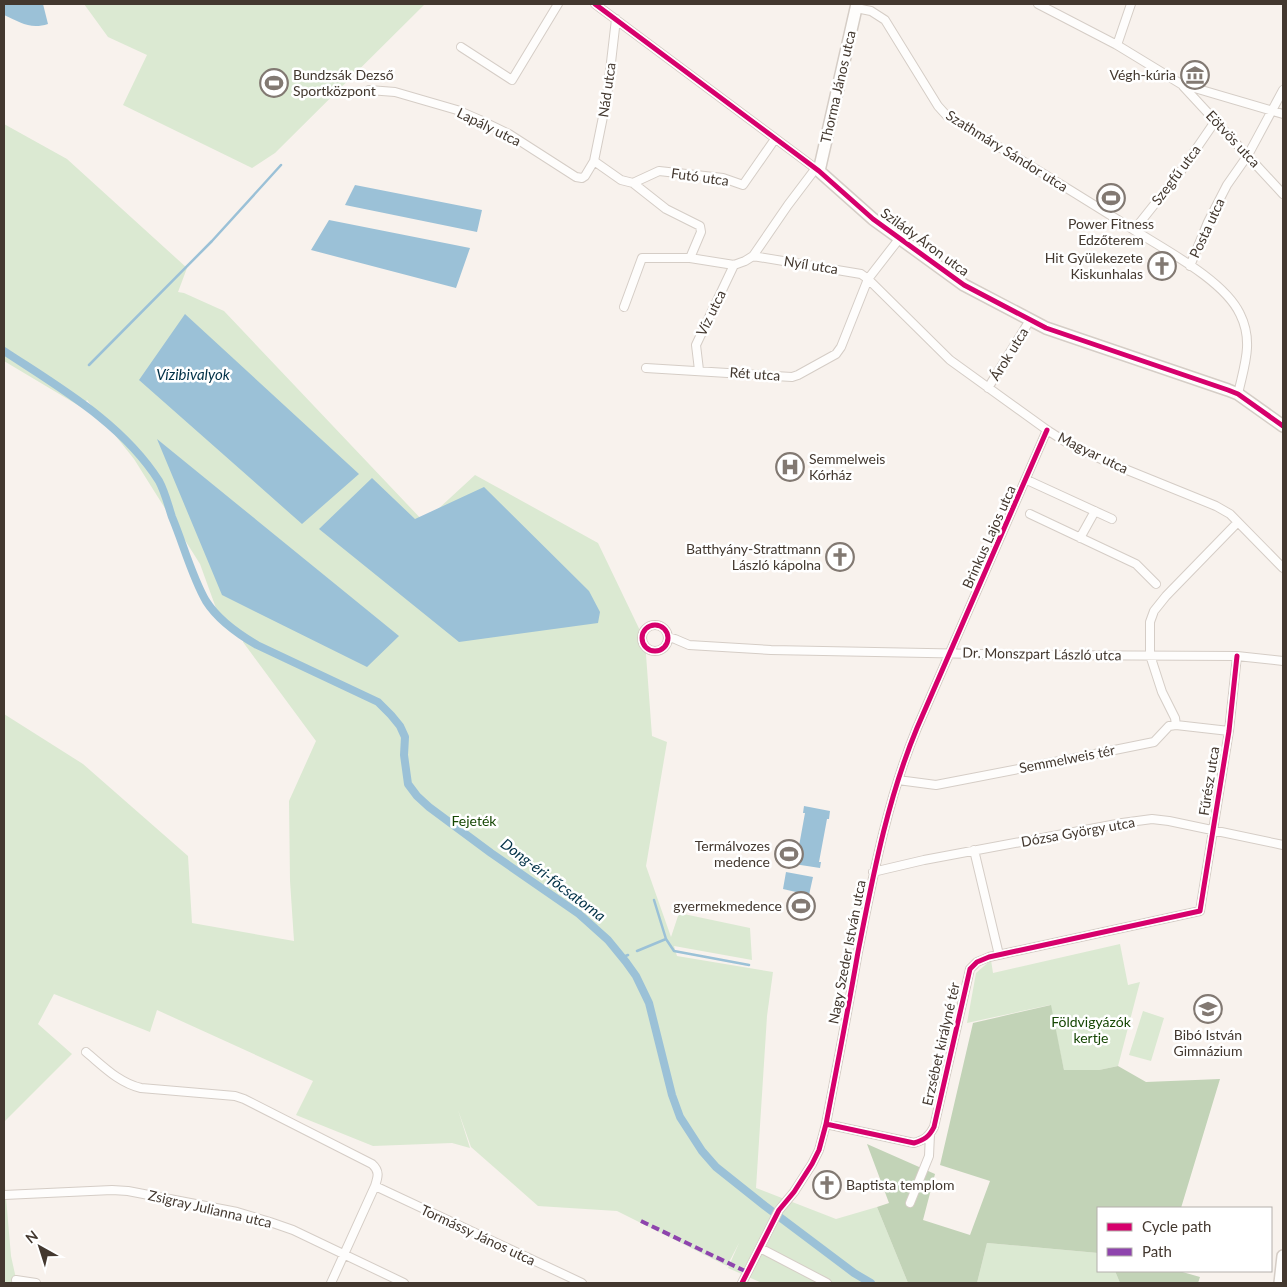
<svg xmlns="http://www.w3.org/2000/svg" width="1287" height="1287" font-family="Lato,sans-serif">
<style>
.green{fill:#dbe9d2}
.forest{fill:#c2d3b7}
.water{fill:#9bc1d7}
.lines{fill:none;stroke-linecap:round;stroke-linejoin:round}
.stream{stroke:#9bc1d7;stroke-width:2.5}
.canal{stroke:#9bc1d7;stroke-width:8}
.street-casing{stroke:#d5cdc6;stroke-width:10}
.secondary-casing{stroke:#d5cdc6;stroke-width:14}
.street{stroke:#fefdfc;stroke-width:8}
.secondary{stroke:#fefdfc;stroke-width:11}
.quiet{stroke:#8e44ad;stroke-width:4;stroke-dasharray:8 4;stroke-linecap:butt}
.cycleway-casing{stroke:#fff;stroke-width:8}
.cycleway{stroke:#d6006c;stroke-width:5}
.labels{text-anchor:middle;stroke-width:5;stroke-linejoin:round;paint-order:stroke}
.poi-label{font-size:14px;fill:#43382f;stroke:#fff;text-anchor:end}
.street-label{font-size:14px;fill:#43382f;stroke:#fff}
.park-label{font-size:14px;fill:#164704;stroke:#fff}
.water-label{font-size:15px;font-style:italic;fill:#003046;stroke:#fff}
</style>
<rect width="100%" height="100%" fill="#f8f2ed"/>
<path class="green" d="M84,4H425L275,153L252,168L123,105L147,55L108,37Z
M4,124L67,159L187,268L178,292L184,293L224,311L424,522L475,475L598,543L645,641L652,736L667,742L646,866L671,937L679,913L750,928L752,960L674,946L677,956L773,972L767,1016L756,1188L836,1219L877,1207L908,1283H762L728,1268L739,1243L727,1266L617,1211L538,1206L471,1147L458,1110L470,1148L452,1143L373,1146L296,1115L313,1081L157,1010L150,1032L54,994L38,1024L72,1054L4,1122V714L83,764L188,856L192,923L294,941L290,881L289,801L316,741L243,642L245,633L221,622L200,564L134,459L87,400L81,407L4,361Z
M1120,944L1128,985L1140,982L1118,1066L1099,1070H1064L1050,1005L967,1023L976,973L991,960L993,973Z
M1143,1011L1164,1018L1151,1061L1129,1055Z
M4,1174L11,1256L17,1283H4Z
M987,1243L1098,1253V1271H1115L1120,1283H977Z"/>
<path class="forest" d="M1051,1005L1064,1070H1099L1118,1066L1146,1082L1220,1079L1181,1208H1098V1253L987,1243L977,1283H908L877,1207L889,1203L867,1144L935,1174L923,1220L970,1235L990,1181L940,1165L973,1023Z
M1115,1271H1179L1200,1277L1198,1283H1120Z"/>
<path class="water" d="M4,4H43L48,24C30,30 20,22 4,15Z
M355,185L482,210L477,232L345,205Z
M329,220L470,248L456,288L311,250Z
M185,314L359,474L302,524L139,380Z
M157,439L399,636L367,667L222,595Z
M372,478L415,519L484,487L589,591L600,612L598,623L459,642L319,529Z
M804,806L830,811L829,819H827L819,862H821L820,868L794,864L795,857H797L805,813H803Z
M786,872L813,877L809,895L783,889Z"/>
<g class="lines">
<path class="stream" d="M89,365L212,241L281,165
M654,900L666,939
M637,951L666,939L674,951L749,965
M623,957L628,955"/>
<path class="canal" d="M4,351C60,388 122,423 159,481C165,492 168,505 172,517C183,543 192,577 206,601C218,620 238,634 257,645L378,702L391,715L400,726L405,737L404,755L408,784L417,796L429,807L491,853L579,914L608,940L626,962L636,976L649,1003L672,1095L680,1117L702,1151L716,1167L765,1206L854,1273L871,1283"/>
<defs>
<path id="street" d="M595,4L819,171
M1038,4L1117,45L1181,84L1283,114
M856,8L871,11L885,20L938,106L947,116C1010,153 1072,191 1134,230C1165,250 1224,280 1240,314C1254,342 1244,366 1238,394
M1117,45L1131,4
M461,47L512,80L558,4
M1183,86L1283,194
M369,90L395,92L457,110L480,120L509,134L576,177L582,178L585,176L594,161L607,97L616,19
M594,161L621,180L633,183L666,209L700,226L701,232L690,258H642L624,307
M633,183L659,171L723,178L743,185L775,139
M1134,230L1181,171L1216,120
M753,256L861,274L868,279L950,360L1047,430L1069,444L1105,461L1216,506L1230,514L1283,568
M690,258L734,265L745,261L753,256L788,205L816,168
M1190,266L1208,222L1227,185L1248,155L1283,90
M646,368L792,377L798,375L836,354L841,347L868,279L899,239
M699,370L696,345L734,265
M988,388L1030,320
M1027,480L1112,519
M1030,514L1136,564L1156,584
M1080,538L1095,511
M642 638a13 13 0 1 1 26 0a13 13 0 1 1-26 0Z
M668,637L675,639L689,645L771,650L1029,655L1237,656L1283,661
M1176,725L1175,718L1162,692L1150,655V622L1154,611L1166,596L1238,522
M898,780L936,785L1075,758L1154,742L1169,726L1176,725L1229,731
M974,850L999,955
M873,872L924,860L1122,823L1152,819L1169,821L1283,845
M86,1052C103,1066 119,1083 141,1088L235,1096L244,1099L372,1164C380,1171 378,1177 375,1186L331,1283
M826,1124L914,1143C924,1140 929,1137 934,1127L970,969L977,962L989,957L1200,911L1229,731L1237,656
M375,1186L582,1283
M4,1195L112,1190L128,1191L237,1212L270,1222L293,1230L404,1283
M910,1203L929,1156L930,1134
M760,1248L827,1283
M16,1280L36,1283
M742,1283L779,1210L794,1192L812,1164L819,1150L826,1124C837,1067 848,1010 858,952C873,876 887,800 917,728L1047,430"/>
<path id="secondary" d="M857,4L819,171L873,219L964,285L1046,328L1228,390L1238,394L1283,426
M1280,1283L1283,1256"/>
</defs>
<use href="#street" class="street-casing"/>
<use href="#secondary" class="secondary-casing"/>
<use href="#street" class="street"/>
<use href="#secondary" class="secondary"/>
<path class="quiet" d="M641,1221L747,1272"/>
<defs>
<path id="cycleway" d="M595,4L819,171L873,219L964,285L1046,328L1228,390L1238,394L1283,426
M642 638a13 13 0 1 1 26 0a13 13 0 1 1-26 0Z
M826,1124L914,1143C924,1140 929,1137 934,1127L970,969L977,962L989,957L1200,911L1229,731L1237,656
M742,1283L779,1210L794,1192L812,1164L819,1150L826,1124C837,1067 848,1010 858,952C873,876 887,800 917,728L1047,430"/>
</defs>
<use href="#cycleway" class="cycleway-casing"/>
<use href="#cycleway" class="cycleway"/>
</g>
<defs>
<symbol id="museum-ring" viewBox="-11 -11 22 22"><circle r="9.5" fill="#fff" stroke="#827972" stroke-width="1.5"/><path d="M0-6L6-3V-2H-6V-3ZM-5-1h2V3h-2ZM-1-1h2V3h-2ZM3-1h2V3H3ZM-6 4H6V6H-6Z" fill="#827972"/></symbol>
<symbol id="stadium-ring" viewBox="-11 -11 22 22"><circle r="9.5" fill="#fff" stroke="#827972" stroke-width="1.5"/><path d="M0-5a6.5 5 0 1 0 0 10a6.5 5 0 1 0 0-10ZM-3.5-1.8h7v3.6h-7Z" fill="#827972"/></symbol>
<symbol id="church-ring" viewBox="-11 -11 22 22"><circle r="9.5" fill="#fff" stroke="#827972" stroke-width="1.5"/><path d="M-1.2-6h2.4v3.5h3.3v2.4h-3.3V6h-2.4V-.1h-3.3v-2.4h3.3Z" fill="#827972"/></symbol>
<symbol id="hospital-ring" viewBox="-11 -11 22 22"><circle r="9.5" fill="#fff" stroke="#827972" stroke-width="1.5"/><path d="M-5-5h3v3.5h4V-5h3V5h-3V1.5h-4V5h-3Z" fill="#827972"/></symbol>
<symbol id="school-ring" viewBox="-11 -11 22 22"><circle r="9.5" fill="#fff" stroke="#827972" stroke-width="1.5"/><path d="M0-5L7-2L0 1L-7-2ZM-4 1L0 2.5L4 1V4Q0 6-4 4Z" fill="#827972"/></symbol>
</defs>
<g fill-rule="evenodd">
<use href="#museum-ring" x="1179" y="59" width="32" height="32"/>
<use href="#stadium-ring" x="258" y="67" width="32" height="32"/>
<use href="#stadium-ring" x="1095" y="182" width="32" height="32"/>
<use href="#church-ring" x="1146" y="250" width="32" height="32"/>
<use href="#hospital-ring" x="774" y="451" width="32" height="32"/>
<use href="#church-ring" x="824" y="541" width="32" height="32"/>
<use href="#stadium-ring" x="773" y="838" width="32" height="32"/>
<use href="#stadium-ring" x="785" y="890" width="32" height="32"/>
<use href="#school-ring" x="1192" y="993" width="32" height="32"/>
<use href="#church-ring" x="811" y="1169" width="32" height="32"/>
</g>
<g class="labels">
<g class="poi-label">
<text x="293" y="80" text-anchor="start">Bundzsák Dezső<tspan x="293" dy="16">Sportközpont</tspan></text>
<text x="1176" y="80">Végh-kúria</text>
<text x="1111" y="229" text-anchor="middle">Power Fitness<tspan x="1111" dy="16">Edzőterem</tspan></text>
<text x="1143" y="263">Hit Gyülekezete<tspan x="1143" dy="16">Kiskunhalas</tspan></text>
<text x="809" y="464" text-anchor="start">Semmelweis<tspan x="809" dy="16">Kórház</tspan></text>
<text x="821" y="554">Batthyány-Strattmann<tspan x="821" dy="16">László kápolna</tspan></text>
<text x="770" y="851">Termálvozes<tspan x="770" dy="16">medence</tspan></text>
<text x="782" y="911">gyermekmedence</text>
<text x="1208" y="1040" text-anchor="middle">Bibó István<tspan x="1208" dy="16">Gimnázium</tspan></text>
<text x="846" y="1190" text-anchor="start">Baptista templom</text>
</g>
<g class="street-label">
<text transform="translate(838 87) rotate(-77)" y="5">Thorma János utca</text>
<text transform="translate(607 90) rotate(-82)" y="5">Nád utca</text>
<text transform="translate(489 127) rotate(26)" y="5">Lapály utca</text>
<text transform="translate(1233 139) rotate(47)" y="5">Eötvös utca</text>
<text transform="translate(1007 151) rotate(32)" y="5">Szathmáry Sándor utca</text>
<text transform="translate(1176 175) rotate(-53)" y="5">Szegfű utca</text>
<text transform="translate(700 177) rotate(8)" y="5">Futó utca</text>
<text transform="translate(1207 228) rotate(-65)" y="5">Posta utca</text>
<text transform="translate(925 242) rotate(36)" y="5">Szilády Áron utca</text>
<text transform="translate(811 265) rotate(9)" y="5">Nyíl utca</text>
<text transform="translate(711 313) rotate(-64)" y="5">Víz utca</text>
<text transform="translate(1009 354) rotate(-58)" y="5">Árok utca</text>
<text transform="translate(755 374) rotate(4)" y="5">Rét utca</text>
<text transform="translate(1093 453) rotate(26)" y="5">Magyar utca</text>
<text transform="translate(989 537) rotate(-66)" y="5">Brinkus Lajos utca</text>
<text transform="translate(1042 654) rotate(1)" y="5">Dr. Monszpart László utca</text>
<text transform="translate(1067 759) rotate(-11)" y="5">Semmelweis tér</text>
<text transform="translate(1209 781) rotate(-81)" y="5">Fűrész utca</text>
<text transform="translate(1078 832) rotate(-10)" y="5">Dózsa György utca</text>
<text transform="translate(847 952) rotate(-79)" y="5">Nagy Szeder István utca</text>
<text transform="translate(941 1044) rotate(-77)" y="5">Erzsébet királyné tér</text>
<text transform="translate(210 1209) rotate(13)" y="5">Zsigray Julianna utca</text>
<text transform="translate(478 1235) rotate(25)" y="5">Tormássy János utca</text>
</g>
<g class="park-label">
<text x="474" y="826">Fejeték</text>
<text x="1091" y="1027">Földvigyázók<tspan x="1091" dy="16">kertje</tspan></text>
</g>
<g class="water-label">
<text x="193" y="380">Vízibivalyok</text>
<text transform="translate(553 880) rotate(37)" y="5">Dong-éri-főcsatorna</text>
</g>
</g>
<rect width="1287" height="1287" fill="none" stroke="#43382f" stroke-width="10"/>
<rect x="1097" y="1207" width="175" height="65" fill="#ffffff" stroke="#b4afac"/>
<rect x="1107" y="1223" width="25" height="8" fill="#d6006c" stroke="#b4afac"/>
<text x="1142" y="1232" font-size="15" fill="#43382f">Cycle path</text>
<rect x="1107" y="1248" width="25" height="8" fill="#8e44ad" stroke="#b4afac"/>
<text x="1142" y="1257" font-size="15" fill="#43382f">Path</text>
<g transform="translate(40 1247) rotate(321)" stroke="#ffffff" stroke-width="4" paint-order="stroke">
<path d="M0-4L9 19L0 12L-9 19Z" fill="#43382f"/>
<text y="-8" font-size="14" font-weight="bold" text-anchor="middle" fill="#43382f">N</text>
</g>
</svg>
